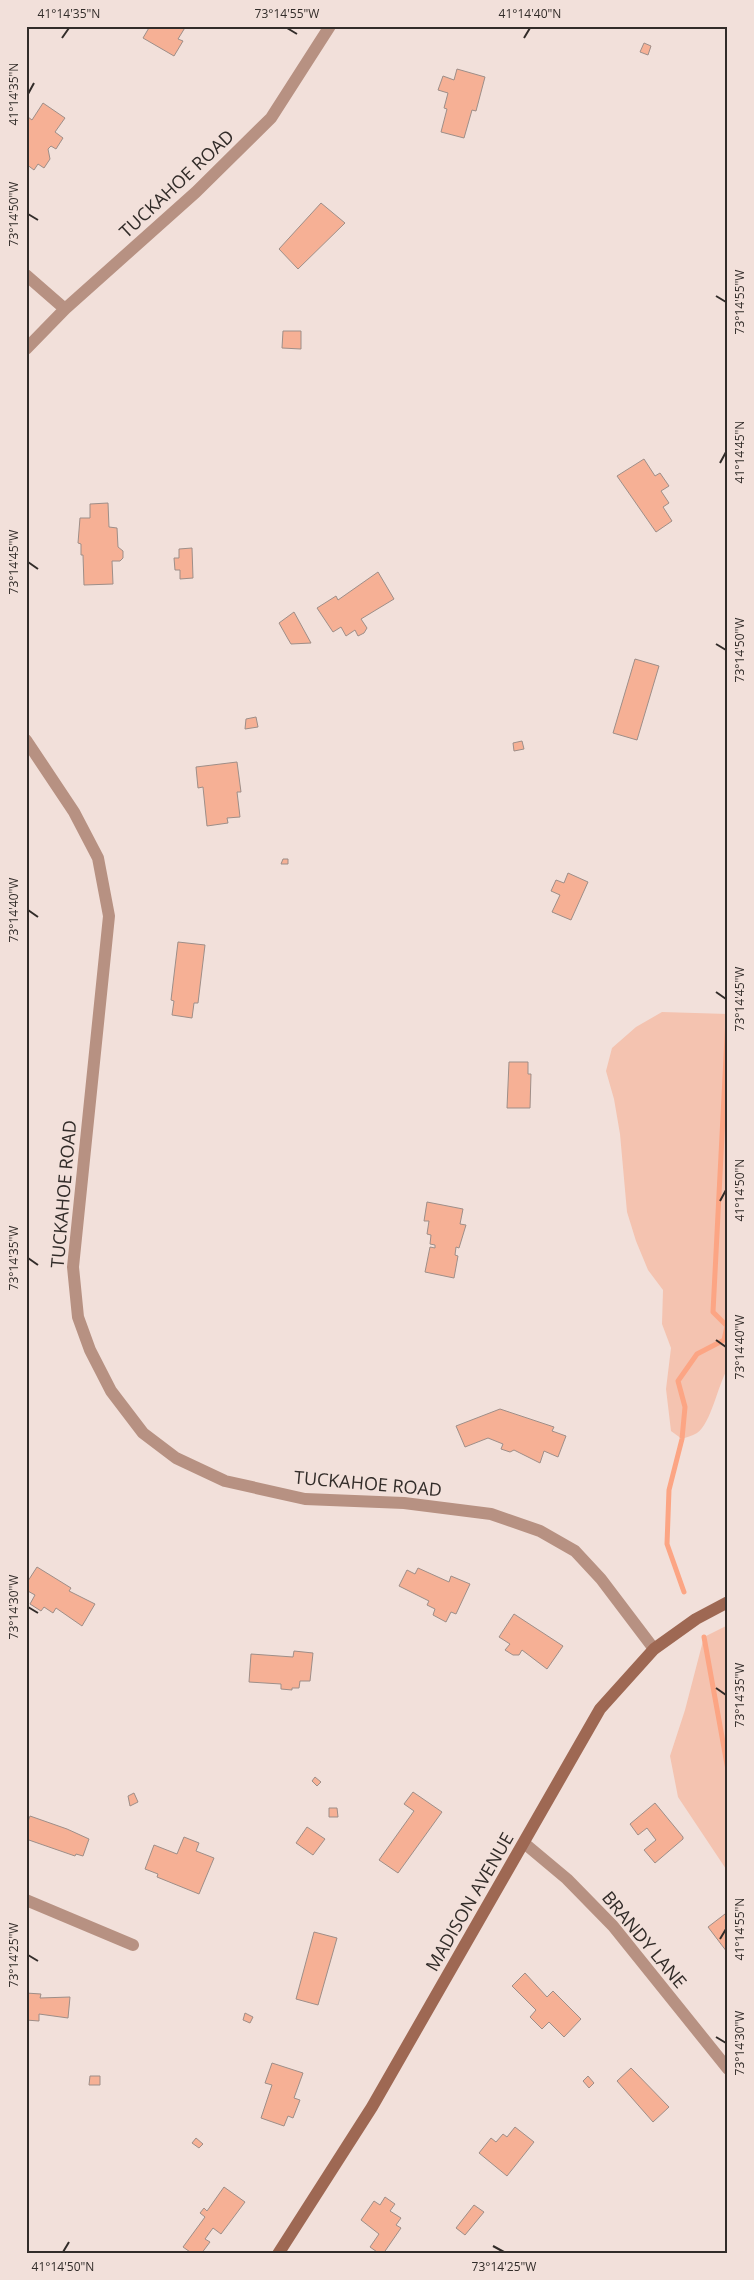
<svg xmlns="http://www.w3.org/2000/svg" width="754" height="2280" font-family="'Open Sans',sans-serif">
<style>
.green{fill:#f4c3b0}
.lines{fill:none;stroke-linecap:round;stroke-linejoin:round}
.stream{stroke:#fca584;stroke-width:5}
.building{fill:#f6b095;stroke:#9e8e88}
.street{stroke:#b79182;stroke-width:12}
.secondary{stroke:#9e6853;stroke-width:12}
.ticks{fill:none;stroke:#322c29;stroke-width:2}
.labels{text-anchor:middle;stroke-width:4.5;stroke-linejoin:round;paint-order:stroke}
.street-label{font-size:18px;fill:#322c29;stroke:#f2e0da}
.neatline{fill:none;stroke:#322c29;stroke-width:2}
.ticks-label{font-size:12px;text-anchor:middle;fill:#322c29}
</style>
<rect width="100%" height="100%" fill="#f2e0da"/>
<path class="green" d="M662,1012L728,1014V1368C718,1384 711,1424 697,1433C692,1436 686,1437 682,1439L671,1431L666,1389L671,1348L662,1324L663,1290L648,1270L636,1241L627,1212L620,1134L614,1099L606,1071L612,1048L636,1027Z
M728,1625V1872L678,1797L670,1756L685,1710L704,1637Z"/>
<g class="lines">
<path class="stream" d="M684,1592L667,1544L669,1490L682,1439L685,1407L678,1381L697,1354L724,1340L727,1326L713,1312L728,1018
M704,1637L728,1770"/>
</g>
<path class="building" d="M150,26H186L178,39L183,41L174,56L143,38Z
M644,43L651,46L648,55L640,52Z
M457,69L485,77L476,111L472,110L464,138L441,132L447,109L444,108L448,93L438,90L443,76L454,80Z
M43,103L65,118L55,132L63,138L56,149L51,146L48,149L50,159L44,168L38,164L34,170L26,164V119L28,117L32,120Z
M321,203L345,223L298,269L279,249Z
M283,331H301V349L282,348Z
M644,459L655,476L660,473L669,486L661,491L669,503L663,507L672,521L656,532L617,476Z
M108,503L109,527L117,528L118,547L123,551V558L120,561H112L113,584L84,585L83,555H81V544L78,543L80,518H90V504Z
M192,548L193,578L180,579V570H175L174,558H179V549Z
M378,572L394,599L361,619L367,628L364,633L358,636L355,630L346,636L341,627L333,632L317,608L336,596L338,600Z
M294,612L311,643L291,644L288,639L279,623Z
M635,659L659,666L637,740L613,733Z
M256,717L258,727L245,729L246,719Z
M522,741L524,749L514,751L513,743Z
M237,762L241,792H237L240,817L227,818L228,823L207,826L203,787L198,788L196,767Z
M283,859H288V864H281Z
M568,873L588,882L571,920L552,912L560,895L551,891L556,880L564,883Z
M178,942L205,945L198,1003H194L192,1018L172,1015L174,1001L171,1000Z
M509,1062H528V1074H531L530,1108H507Z
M427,1202L463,1209L460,1224L466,1225L459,1248L456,1247L455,1255L458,1256L454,1278L425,1272L430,1247L435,1248V1245L430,1244L431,1235L427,1234L429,1221H424Z
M500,1409L554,1427L552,1431L566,1436L558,1457L544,1451L540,1463L514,1450L510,1452L501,1449L503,1444L488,1438L465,1447L456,1426Z
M37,1567L71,1588L69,1591L95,1604L82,1626L56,1608L53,1613L44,1607L41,1611L30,1604L35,1595L26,1590V1584Z
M418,1568L449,1582L451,1576L470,1584L456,1614L451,1612L446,1622L433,1615L435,1609L427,1605L429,1601L399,1586L407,1570L415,1574Z
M514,1614L563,1646L547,1669L522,1650L519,1655H513L505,1650L510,1644L499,1637Z
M294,1651L313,1653L310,1681H300L299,1688H292V1690L281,1689V1684L249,1682L251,1654L293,1657Z
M315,1777L321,1782L317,1786L312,1781Z
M413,1792L442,1812L398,1873L379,1860L414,1811L404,1804Z
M134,1793L138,1802L130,1806L128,1796Z
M655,1803L683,1837V1839L655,1863L644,1850L656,1840L647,1828L638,1835L630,1824Z
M329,1808H337L338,1817H329Z
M30,1816L67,1829L89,1839L83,1856L76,1854L75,1856L26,1839V1827Z
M307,1827L325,1839L313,1855L296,1843Z
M184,1837L199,1843L196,1851L214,1858L199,1894L157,1877L158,1874L145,1869L154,1845L177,1854Z
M725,1914L728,1918L727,1952L708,1927Z
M314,1932L337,1938L318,2005L296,1999Z
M525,1973L547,1997L553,1991L581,2019L564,2037L549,2022L542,2029L530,2017L536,2010L512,1986Z
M26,1993L41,1994L40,1998L70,1997L68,2018L39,2014V2021L26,2020Z
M245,2013L253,2017L250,2023L243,2020Z
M272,2063L303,2073L294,2098L300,2100L293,2118L288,2116L284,2126L261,2118L272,2085L265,2083Z
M631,2068L669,2107L653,2122L617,2081Z
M90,2076H100V2085H89Z
M588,2076L594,2083L589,2088L583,2081Z
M515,2127L534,2142L507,2176L479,2153L491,2138L496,2142L503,2134L507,2137Z
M196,2138L203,2144L199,2148L192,2143Z
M224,2187L245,2202L221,2234L213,2228L205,2239L210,2242L201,2254H193L183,2247L205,2217L200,2213L204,2208L207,2211Z
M385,2197L395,2204L390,2211L401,2218L396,2225L401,2228L383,2254H380L370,2247L379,2234L361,2220L374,2201L380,2205Z
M474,2205L484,2212L465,2235L456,2228Z"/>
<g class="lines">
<path class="street" d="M26,275L65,309
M26,349L65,309L196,192L271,118L330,26
M26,740L74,812L98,858L109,916L73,1267L78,1317L90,1350L111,1391L143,1433L176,1458L225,1481L305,1499L404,1503L491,1514L540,1531L575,1551L601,1579L654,1649
M524,1843L567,1879L613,1926L728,2069
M26,1900L133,1945"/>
<path class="secondary" d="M278,2254L372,2107L600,1709L654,1649L696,1619L728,1602"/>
</g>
<path class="ticks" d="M287,28L297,34M62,38L69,28M524,38L530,28M28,94L34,83M28,214L38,220M716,296L726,302M720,463L726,452M28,562L38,569M716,644L726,650M28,910L38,917M716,992L726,999M720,1201L726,1190M28,1258L38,1265M716,1340L726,1347M28,1607L38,1613M716,1688L726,1695M720,1939L726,1929M28,1955L38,1961M716,2037L726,2043M493,2246L504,2252M63,2252L69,2242"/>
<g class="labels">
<g class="street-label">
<text transform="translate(177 184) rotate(-43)" y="6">TUCKAHOE ROAD</text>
<text transform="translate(64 1194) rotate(-85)" y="6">TUCKAHOE ROAD</text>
<text transform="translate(368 1484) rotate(5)" y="6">TUCKAHOE ROAD</text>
<text transform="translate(470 1902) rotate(-60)" y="6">MADISON AVENUE</text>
<text transform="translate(644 1940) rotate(50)" y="6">BRANDY LANE</text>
</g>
</g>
<rect width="754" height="2280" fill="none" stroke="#f2e0da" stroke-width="55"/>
<rect x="28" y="28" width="698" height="2224" class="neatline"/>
<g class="ticks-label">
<text x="69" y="18">41°14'35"N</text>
<text x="287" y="18">73°14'55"W</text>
<text x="530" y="18">41°14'40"N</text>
<text transform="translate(14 94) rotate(-90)" y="4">41°14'35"N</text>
<text transform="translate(14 214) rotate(-90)" y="4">73°14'50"W</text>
<text transform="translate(740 302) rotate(-90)" y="4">73°14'55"W</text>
<text transform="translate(740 452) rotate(-90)" y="4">41°14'45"N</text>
<text transform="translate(14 562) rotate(-90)" y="4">73°14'45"W</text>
<text transform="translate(740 650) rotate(-90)" y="4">73°14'50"W</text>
<text transform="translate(14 910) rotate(-90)" y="4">73°14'40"W</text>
<text transform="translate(740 999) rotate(-90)" y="4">73°14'45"W</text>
<text transform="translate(740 1190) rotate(-90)" y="4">41°14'50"N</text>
<text transform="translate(14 1258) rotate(-90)" y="4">73°14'35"W</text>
<text transform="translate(740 1347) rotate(-90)" y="4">73°14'40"W</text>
<text transform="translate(14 1607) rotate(-90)" y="4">73°14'30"W</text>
<text transform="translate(740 1695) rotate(-90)" y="4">73°14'35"W</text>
<text transform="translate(740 1929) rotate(-90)" y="4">41°14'55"N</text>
<text transform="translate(14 1955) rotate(-90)" y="4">73°14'25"W</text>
<text transform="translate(740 2043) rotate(-90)" y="4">73°14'30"W</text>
<text x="63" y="2271">41°14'50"N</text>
<text x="504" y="2271">73°14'25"W</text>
</g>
</svg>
